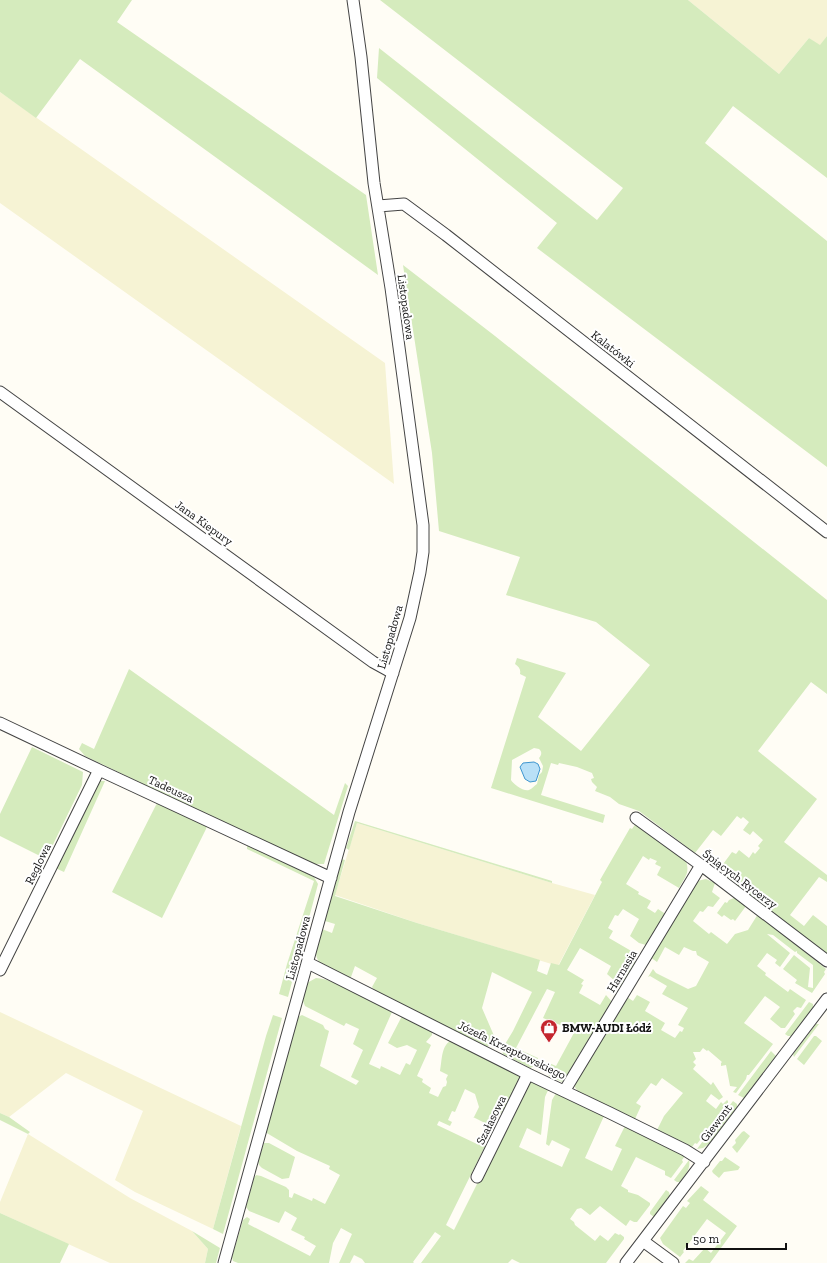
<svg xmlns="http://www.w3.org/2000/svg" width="827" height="1263" font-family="'Zilla Slab',serif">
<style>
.farmland{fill:#f6f3d4}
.green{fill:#d5ebbd;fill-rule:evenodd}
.water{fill:#b9e0f7;stroke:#3f96cf}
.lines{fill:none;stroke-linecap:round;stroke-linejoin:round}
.street-casing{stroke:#444;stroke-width:13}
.street{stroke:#fff;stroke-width:11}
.labels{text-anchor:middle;stroke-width:4;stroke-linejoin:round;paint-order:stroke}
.street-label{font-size:12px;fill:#111;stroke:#fff}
.poi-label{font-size:12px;font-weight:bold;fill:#111;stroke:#fff;text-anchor:start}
</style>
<rect width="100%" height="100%" fill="#fffdf5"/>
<path class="farmland" d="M688,0H827V36L820,46L809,38L779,74Z
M0,92L385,363L394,484L0,203Z
M357,823L552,883L595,895L558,966L417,923L335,895Z
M0,1012L241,1126L213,1229L135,1192L115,1180L143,1111L66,1073L9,1117L0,1113Z
M28,1134L130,1198L192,1231L208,1249L205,1263H110L0,1213V1202Z"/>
<path class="green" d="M0,0H132L117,22L366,195L378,275L80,59L36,118L0,92Z
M380,0H688L779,74L809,38L820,45L827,36V178L733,106L705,143L827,241V467L537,248L557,223L377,78L379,48L597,220L623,188Z
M403,265L495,336L827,600V694L811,682L758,751L817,799L784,842L827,875V882L819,877L790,915L804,926L813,915L827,926V955L718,871L732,852L736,854L739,850L749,858L753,852L755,854L760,848L758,846L763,840L753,831L750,835L743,830L749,822L743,817L741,819L737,816L721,836L713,830L695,853L639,811L619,804L610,797L595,791L597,787L592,782L591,779L594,778L592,773L577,767L559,763L558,765L551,763L541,795L605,815L603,823L491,788L526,677L520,674C521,669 519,667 515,664L517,658L566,673L538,717L581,751L650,665L596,622L506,595L520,557L439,531L432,453ZM534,748L539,749C542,752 542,754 539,758L543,766L542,772L539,775L537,784C535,785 532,789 529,790C524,792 513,784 511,780L512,760Z
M129,669L334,815L345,783L348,786L324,864H315L282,851L85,756L79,749L82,743L94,749Z
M32,747L83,772L82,785L46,859L0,836V814Z
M100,781H105L64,872L53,867L95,786Z
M158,802L207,825L206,829L162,918L112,892L156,805Z
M355,821L552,881V883L357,823L349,850L346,848Z
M636,823L686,861C690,873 685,877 679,888L657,875L661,867L655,864L657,861L650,858L649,860L643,856L626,884L639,892L638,894L651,901L647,908L655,913L658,909L664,913V916L646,945L639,943L630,936L639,919L623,909L618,916L615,915L608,928L613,931L609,938L633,952L629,957L636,962L642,952L624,989L607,974L611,966L580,948L567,970L584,980L581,984L583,985L579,993L600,1005L606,995L613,1003L568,1076L562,1082L549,1076L547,1069L549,1063L556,1066L575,1031L543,1018L555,992L547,989L516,1048L538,1058L536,1065L530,1068L503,1054L502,1049L513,1031L532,992L492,972L482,1008L495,1038L492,1043L487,1047L375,991L372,987L377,978L355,966L351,977L348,978C336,972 315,968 316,951C316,944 320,936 322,929L332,933L335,924L325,921L324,915L341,859L345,860L335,896L417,923L540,960L537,971L547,975L551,963L559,965L602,882L600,880L630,828L632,829Z
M247,845L314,877L318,884L288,997L279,994L287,964L314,881L247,849Z
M706,879L715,883L712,892L720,898L713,907L708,906L703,912L700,911L693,921L709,934L711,932L727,944L735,934L748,930L758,914L826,969L824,972L825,974L812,993L795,983L797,980L783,969L794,955L810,968L808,987L813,988V965L797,953V951L795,952L773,935L767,934L790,953L780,967L775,963L777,960L767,953L757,966L766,973L765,975L788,992L790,989L806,1000L801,1008L797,1007L793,1011L795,1014L785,1028H781L770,1019L780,1007L765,996L744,1023L773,1044L749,1075H747L746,1079L736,1093L733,1092L737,1087L730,1086L726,1065L721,1066V1063L722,1062L708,1050L707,1051L703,1048L700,1052H693L696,1059L693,1062L696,1065L693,1069L711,1085L713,1082L723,1097L719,1100L711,1094L706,1101L716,1109L721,1102L723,1104L727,1100L728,1101V1103L697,1144L695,1143L692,1147L657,1130L664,1116L683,1093L662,1078L656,1086L651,1083L636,1103L641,1106L635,1119L578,1092L573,1084L615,1014L617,1015L627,997L633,1001L637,995L650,1002L645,1011L665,1023L661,1030L675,1038L680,1031L682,1032L684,1028L678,1025L688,1008L662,994L667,986L650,976L648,977L653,969L656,973L688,989L696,986L709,962L697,955L696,951H693L684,947L679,955L665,947L657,962L650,957L697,881Z
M734,898L743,901L746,906L735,921L733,919L731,920L724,915L722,917L717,913L725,902L727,903L729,900Z
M316,978C340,980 370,1001 392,1012L369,1064L380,1069L381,1066L400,1075L406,1063L410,1065L417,1050L407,1045L397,1048L388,1043L402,1016L432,1031V1035L426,1042L431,1045L417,1076L423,1079L422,1082L431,1088L429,1093L438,1097L443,1087L446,1086L447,1082L446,1079L448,1075L440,1071C442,1061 441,1047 450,1041L520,1076L507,1104L494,1124L487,1126V1124L473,1117H474L479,1107L475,1094L465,1089L455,1112L452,1111L448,1120L452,1122L450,1126L439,1121L437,1125L477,1144L479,1141L486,1144L446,1225L454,1230L495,1148L524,1085L532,1080L549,1088L545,1097L541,1135L527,1128L519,1147L562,1167L570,1149L552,1140L549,1146L546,1144L552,1100L556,1093L604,1116L585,1158L612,1171L622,1149L615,1146L625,1126L680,1152L685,1156L682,1160L683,1162L671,1178L665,1175V1171L636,1157L621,1186L628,1190V1192L638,1195L650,1203V1205L637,1222H634L630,1220L626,1226L600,1206L590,1215L581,1208L577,1209L570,1219L574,1222L575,1225L595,1241L600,1235L608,1241L615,1233L619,1235L620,1234L624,1237V1239L606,1263H520L512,1259L508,1263H421L441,1236L435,1232L413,1262L414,1263H365L362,1259L354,1255L350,1263H339L352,1234L341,1228L333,1243L329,1263H238L233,1261L232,1257L243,1220L247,1217L250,1219L248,1224L310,1256L316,1246L304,1239L305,1237L291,1230L297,1218L285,1211L279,1223L249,1211L246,1207L254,1178L256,1175L261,1176L286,1187L289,1190V1197L292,1198L294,1193L312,1201L313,1198L325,1204L340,1175L329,1169L330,1166L297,1151L265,1132L298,1017L302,1015L323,1025L325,1029L329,1031L320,1066L356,1085L359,1081L351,1077L363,1050L353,1044L359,1029L346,1023L344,1026L305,1006L303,1001L307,983Z
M809,1002L813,1004V1007L792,1036H788L785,1034Z
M273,1015L282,1018L223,1234L213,1229L266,1036Z
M816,1024H819L794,1057L793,1054Z
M814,1036H816L822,1041L804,1065L797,1059Z
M771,1051L776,1056L744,1098L738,1095Z
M733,1101L737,1104V1107L709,1144L703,1148L697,1149Z
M0,1113L9,1117L30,1132L28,1134L0,1120Z
M744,1131L750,1136L737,1153L732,1147L736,1143L735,1140L742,1132Z
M264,1143H269L295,1157L289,1178L282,1179L262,1168L259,1165L258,1161Z
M725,1157L740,1167L738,1170L724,1172L719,1178L713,1173L712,1171L720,1161H722Z
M689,1160C691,1169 685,1175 680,1182H677L674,1180Z
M701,1186L709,1192L703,1200L737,1226L710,1263H685L689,1259L693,1261L705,1248L711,1253L726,1233L707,1219L683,1251L684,1252L680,1257L663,1244L660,1238L683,1206L686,1208L690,1203L687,1201Z
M666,1190L669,1192L670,1196L654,1217L650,1214V1212Z
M0,1213L69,1244L60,1263H0Z
M192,1231L220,1248L216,1263H205L208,1249Z"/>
<path class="water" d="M534,762L538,764L540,769L536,781L530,782L525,779L520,767L523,763Z"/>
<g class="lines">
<defs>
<path id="street" d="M378,206L404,204L446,235L827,532
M0,392L373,662L393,673
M0,723L99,770L331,878
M636,818L705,868L827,961
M308,963L528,1074L610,1113L685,1150L704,1162
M0,970L99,770
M565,1090L701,865
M477,1177L528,1074
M643,1241L673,1263
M224,1263L349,812L410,618L420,572L423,552V525L391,288L374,183L361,57L353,0
M626,1263L827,999"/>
</defs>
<use href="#street" class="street-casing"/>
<use href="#street" class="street"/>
</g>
<defs>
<symbol id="shop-pin" viewBox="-11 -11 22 30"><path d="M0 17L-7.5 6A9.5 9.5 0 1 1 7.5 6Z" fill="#c4262e" stroke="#fff"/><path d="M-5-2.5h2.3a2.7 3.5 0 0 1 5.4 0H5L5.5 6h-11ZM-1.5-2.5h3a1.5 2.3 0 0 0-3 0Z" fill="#fff"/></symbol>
</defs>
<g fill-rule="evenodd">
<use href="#shop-pin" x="539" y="1018" width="20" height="27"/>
</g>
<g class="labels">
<g class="street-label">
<text transform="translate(406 307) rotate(82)" y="4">Listopadowa</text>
<text transform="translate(613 349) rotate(38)" y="4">Kalatówki</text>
<text transform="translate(204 523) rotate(36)" y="4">Jana Kiepury</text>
<text transform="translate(390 637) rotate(-74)" y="4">Listopadowa</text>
<text transform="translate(171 789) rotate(25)" y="4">Tadeusza</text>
<text transform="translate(38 864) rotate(-64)" y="4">Reglowa</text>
<text transform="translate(740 879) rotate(37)" y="4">Śpiących Rycerzy</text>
<text transform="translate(298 948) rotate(-75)" y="4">Listopadowa</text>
<text transform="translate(622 971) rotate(-59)" y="4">Harnasia</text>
<text transform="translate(512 1050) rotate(26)" y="4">Józefa Krzeptowskiego</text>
<text transform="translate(491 1120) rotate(-64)" y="4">Szałasowa</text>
<text transform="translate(716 1123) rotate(-53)" y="4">Giewont</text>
</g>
<g class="poi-label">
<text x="562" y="1032">BMW-AUDI Łódź</text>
</g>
</g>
<path d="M687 1243v6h99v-6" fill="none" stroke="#111111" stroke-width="2"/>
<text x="693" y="1243" font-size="12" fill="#111111" stroke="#ffffff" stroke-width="3" paint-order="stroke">50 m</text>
</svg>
